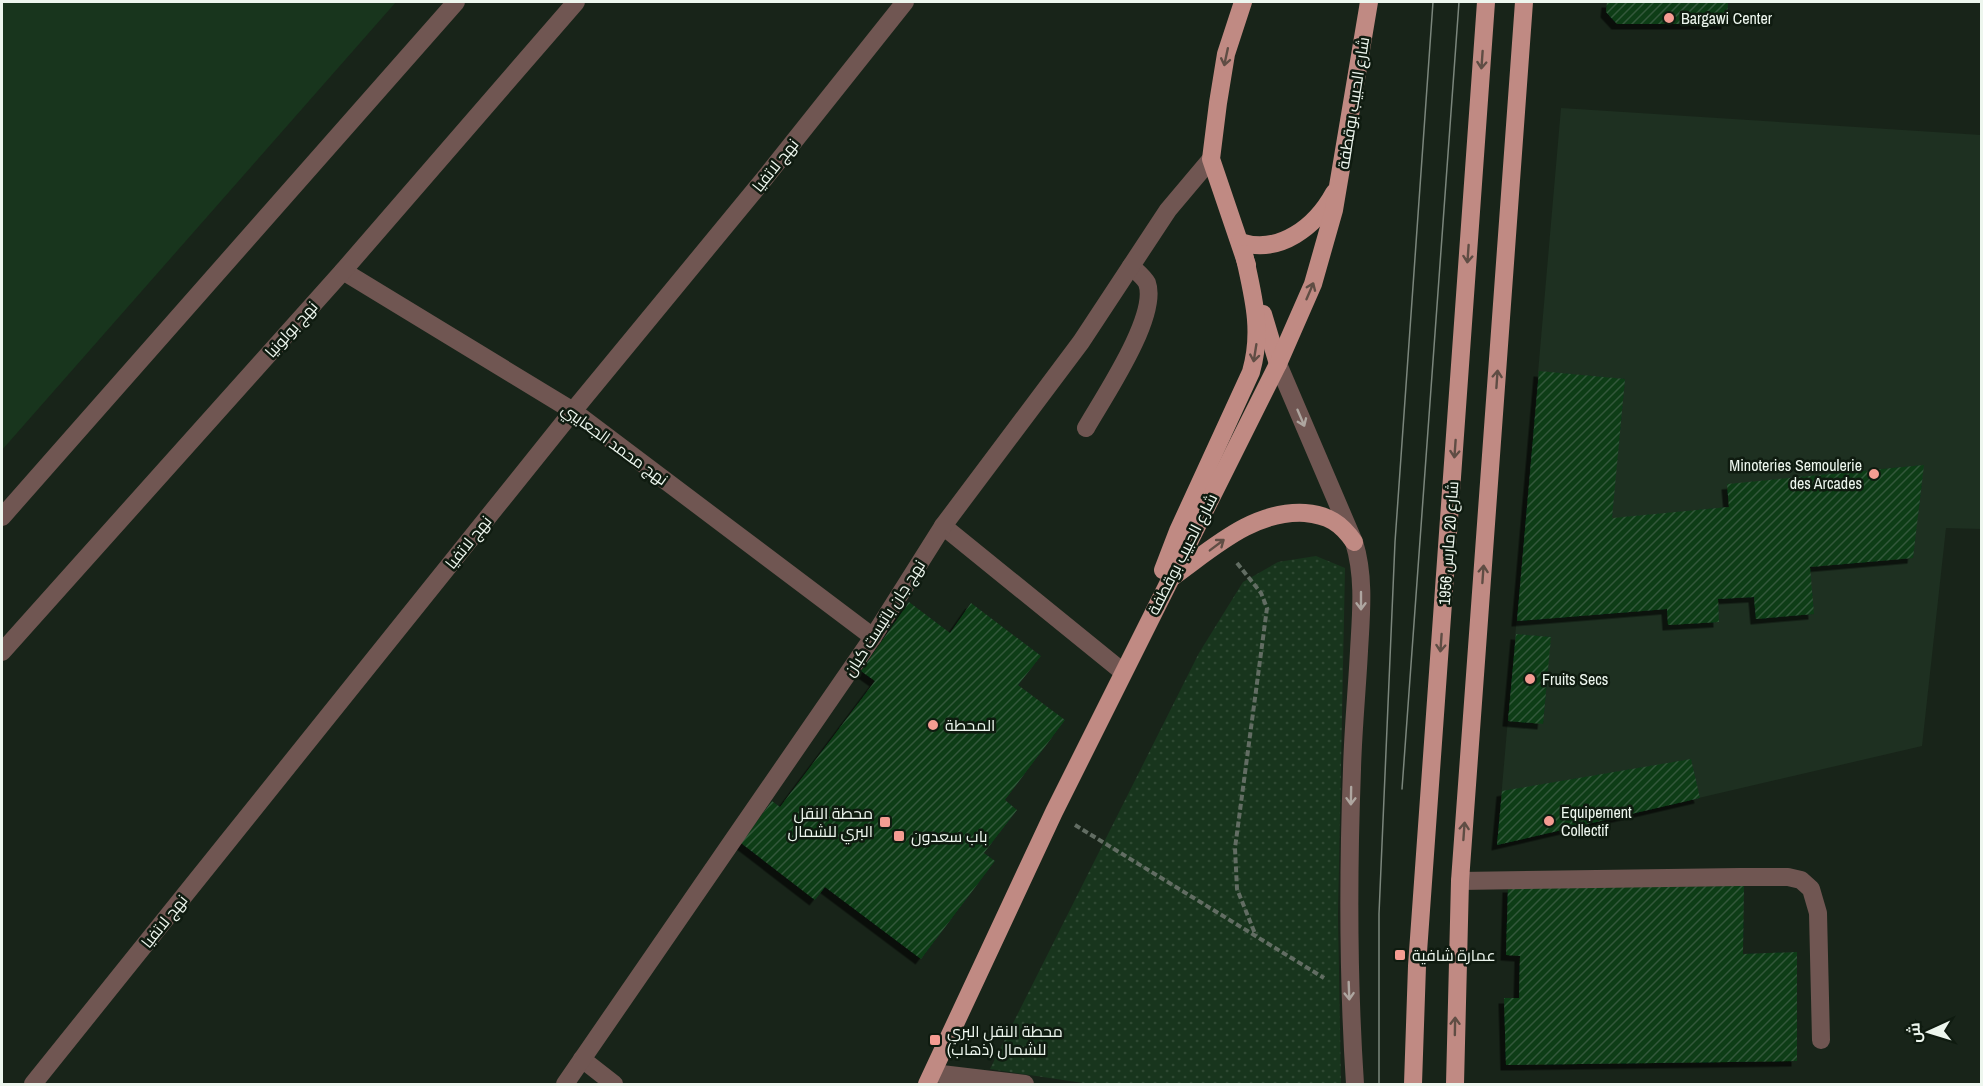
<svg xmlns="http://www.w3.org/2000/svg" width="1983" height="1086" font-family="'Archivo Narrow',Cairo,sans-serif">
<defs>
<pattern id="grass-dots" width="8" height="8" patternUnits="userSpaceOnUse" patternTransform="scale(1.5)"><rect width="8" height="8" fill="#18351d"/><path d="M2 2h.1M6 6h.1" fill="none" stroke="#2f4933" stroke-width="1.8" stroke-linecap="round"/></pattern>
<pattern id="building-hatch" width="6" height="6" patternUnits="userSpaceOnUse" patternTransform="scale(1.5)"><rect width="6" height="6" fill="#0e3c19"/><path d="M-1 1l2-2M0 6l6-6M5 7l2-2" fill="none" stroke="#31593b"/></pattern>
<filter id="shadow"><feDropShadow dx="-5.5" dy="5.5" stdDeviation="0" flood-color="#0009"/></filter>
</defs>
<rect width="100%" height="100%" fill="#182419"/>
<path fill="#1e3021" d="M1561,108l420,27v394l-35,-1 -24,218 -425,99z"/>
<path fill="url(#grass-dots)" d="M1316,556l29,12 -7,347 3,169h-251l-100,-15 209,-416 44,-71 35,-20z"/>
<path fill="#18351d" d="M2,2h394l-394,448z"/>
<g fill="url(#building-hatch)" filter="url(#shadow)">
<path d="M1607,2h121l-1,22h-110l-11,-12z"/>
<path d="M1539,371l86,8 -13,139 117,-11 -2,-23 197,-19 -11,93 -103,9 4,47 -58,5 -2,-22 -36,2 1,23 -51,3 -1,-16 -150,12z"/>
<path d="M909,602l41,31 21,-30 70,53 -23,29 47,35 -60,80 12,10 -33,43 11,8 -74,98 -96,-72 -10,13 -74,-57 31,-42 8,6 95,-126 -14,-10z"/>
<path d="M1516,634l35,3 -8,87 -35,-3z"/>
<path d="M1691,759l9,39 -203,47 5,-54z"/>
<path d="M1744,886l-1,68 54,-2v109l-291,4 -2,-67h15l1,-42 -14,-1 2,-68z"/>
</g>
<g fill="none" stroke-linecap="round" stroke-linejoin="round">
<g stroke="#626d63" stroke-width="4" stroke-dasharray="6 3" stroke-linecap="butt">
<path d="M1237,563l24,30 6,15 -32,240 2,41 19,47"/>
<path d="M1075,825l249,153"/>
</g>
<g stroke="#705652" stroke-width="18">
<path d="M343,271l230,140 300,226"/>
<path d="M1278,364l76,178c11,35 7,73 5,109 -2,39 -6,79 -7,118 -4,106 -4,210 3,315"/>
<path d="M1086,428c17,-30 73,-112 61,-145 -3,-6 -11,-12 -16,-17"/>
<path d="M2,517l454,-515"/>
<path d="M943,526l180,146"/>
<path d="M2,652l341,-381 233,-269"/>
<path d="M1460,881l280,-4h48l13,3 10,9 7,24 3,127"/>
<path d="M582,1059l32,25"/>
<path d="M933,1073l92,11"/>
<path d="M33,1084l540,-673 191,-232 141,-177"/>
<path d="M565,1084l308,-447 70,-111 138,-184 87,-132 43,-51"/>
</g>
<g stroke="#c08a83" stroke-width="18">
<path d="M1243,2l-17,52 -8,49 -7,56 36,106"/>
<path d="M1240,242c40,13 76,-16 94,-49"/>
<path d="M1263,314l15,50"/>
<path d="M1163,570l15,-39 73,-159c12,-42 2,-76 -7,-118"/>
<path d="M1171,578c40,-28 81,-68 134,-65 23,2 36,10 49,29"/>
<path d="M927,1084l127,-272 224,-448 35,-80 21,-74 35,-208"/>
<path d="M1413,1084l4,-118 69,-964"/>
<path d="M1455,1084l5,-203 64,-879"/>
</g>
<g stroke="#7b867c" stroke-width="1.5">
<path d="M1402,789l57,-787"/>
<path d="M1379,1084v-170l16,-372 38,-540"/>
</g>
</g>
<defs><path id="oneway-shaft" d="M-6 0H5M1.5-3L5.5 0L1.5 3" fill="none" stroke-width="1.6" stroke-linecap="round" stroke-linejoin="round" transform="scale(1.5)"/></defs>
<g stroke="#5f4d44">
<use href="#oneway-shaft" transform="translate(1226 57) rotate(102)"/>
<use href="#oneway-shaft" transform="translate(1482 60) rotate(94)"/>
<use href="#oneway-shaft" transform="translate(1468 254) rotate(94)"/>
<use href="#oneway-shaft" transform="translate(1310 291) rotate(-67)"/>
<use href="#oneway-shaft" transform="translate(1255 353) rotate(99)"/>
<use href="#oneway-shaft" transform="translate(1497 379) rotate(-86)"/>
<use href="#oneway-shaft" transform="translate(1455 449) rotate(94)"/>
<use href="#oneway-shaft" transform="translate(1217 545) rotate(-37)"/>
<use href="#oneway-shaft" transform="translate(1483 574) rotate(-86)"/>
<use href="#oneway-shaft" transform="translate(1441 643) rotate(94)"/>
<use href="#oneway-shaft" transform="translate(1464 831) rotate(-86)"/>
<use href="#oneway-shaft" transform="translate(1455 1026) rotate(-89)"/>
</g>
<g stroke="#aea6a0">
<use href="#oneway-shaft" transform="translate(1301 418) rotate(67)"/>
<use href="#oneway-shaft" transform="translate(1361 601) rotate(90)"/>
<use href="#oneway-shaft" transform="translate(1351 796) rotate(91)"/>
<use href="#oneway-shaft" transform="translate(1349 991) rotate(88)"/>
</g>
<g fill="#f59c92" stroke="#0f1b10" stroke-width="2">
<circle cx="1669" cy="18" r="6"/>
<circle cx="1874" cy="474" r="6"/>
<circle cx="1530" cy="679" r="6"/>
<circle cx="933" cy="725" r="6"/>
<circle cx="1549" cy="821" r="6"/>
<rect x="879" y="816" width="12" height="12" rx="3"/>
<rect x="893" y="830" width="12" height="12" rx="3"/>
<rect x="1394" y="949" width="12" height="12" rx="3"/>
<rect x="929" y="1034" width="12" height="12" rx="3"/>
</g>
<g text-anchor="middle" stroke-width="5" stroke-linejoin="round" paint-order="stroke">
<g font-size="16" fill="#edf6ee" stroke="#0f1b10" text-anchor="start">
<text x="1681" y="24">Bargawi Center</text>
<text x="1862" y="471" text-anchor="end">Minoteries Semoulerie<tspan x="1862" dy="18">des Arcades</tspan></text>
<text x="1542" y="685">Fruits Secs</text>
<text x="945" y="731">المحطة</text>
<text x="1561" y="818">Equipement<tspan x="1561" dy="18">Collectif</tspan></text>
<text x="873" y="819" text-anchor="end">محطة النقل<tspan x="873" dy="18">البري للشمال</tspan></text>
<text x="911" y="842">باب سعدون</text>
<text x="1412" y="961">عمارة شافية</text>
<text x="947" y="1037">محطة النقل البري<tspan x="947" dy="18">للشمال (ذهاب)</tspan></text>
</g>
<g font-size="16" fill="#edf6ee" stroke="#0f1b10">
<text transform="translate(1353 103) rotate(-81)" y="6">شارع الحبيب بوقطفة</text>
<text transform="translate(775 165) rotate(-51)" y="6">نهج لاتفيا</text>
<text transform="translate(291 329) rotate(-48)" y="6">نهج بولونيا</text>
<text transform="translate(615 444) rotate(36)" y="6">نهج محمد الجعايبي</text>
<text transform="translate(468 542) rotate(-51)" y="6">نهج لاتفيا</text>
<text transform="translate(1448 543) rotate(-86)" y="6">شارع 20 مارس 1956</text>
<text transform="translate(1182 554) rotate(-63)" y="6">شارع الحبيب بوقطفة</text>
<text transform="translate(884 618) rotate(-57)" y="6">نهج جان باتيست كبان</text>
<text transform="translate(164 921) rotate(-51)" y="6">نهج لاتفيا</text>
</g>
</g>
<rect width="1983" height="1086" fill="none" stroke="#edf6ee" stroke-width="6"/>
<g transform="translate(1929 1032) rotate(266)" stroke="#0f1b10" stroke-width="4.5" paint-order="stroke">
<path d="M0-4.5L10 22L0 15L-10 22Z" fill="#edf6ee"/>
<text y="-9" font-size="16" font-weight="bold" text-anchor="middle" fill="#edf6ee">ش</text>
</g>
</svg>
